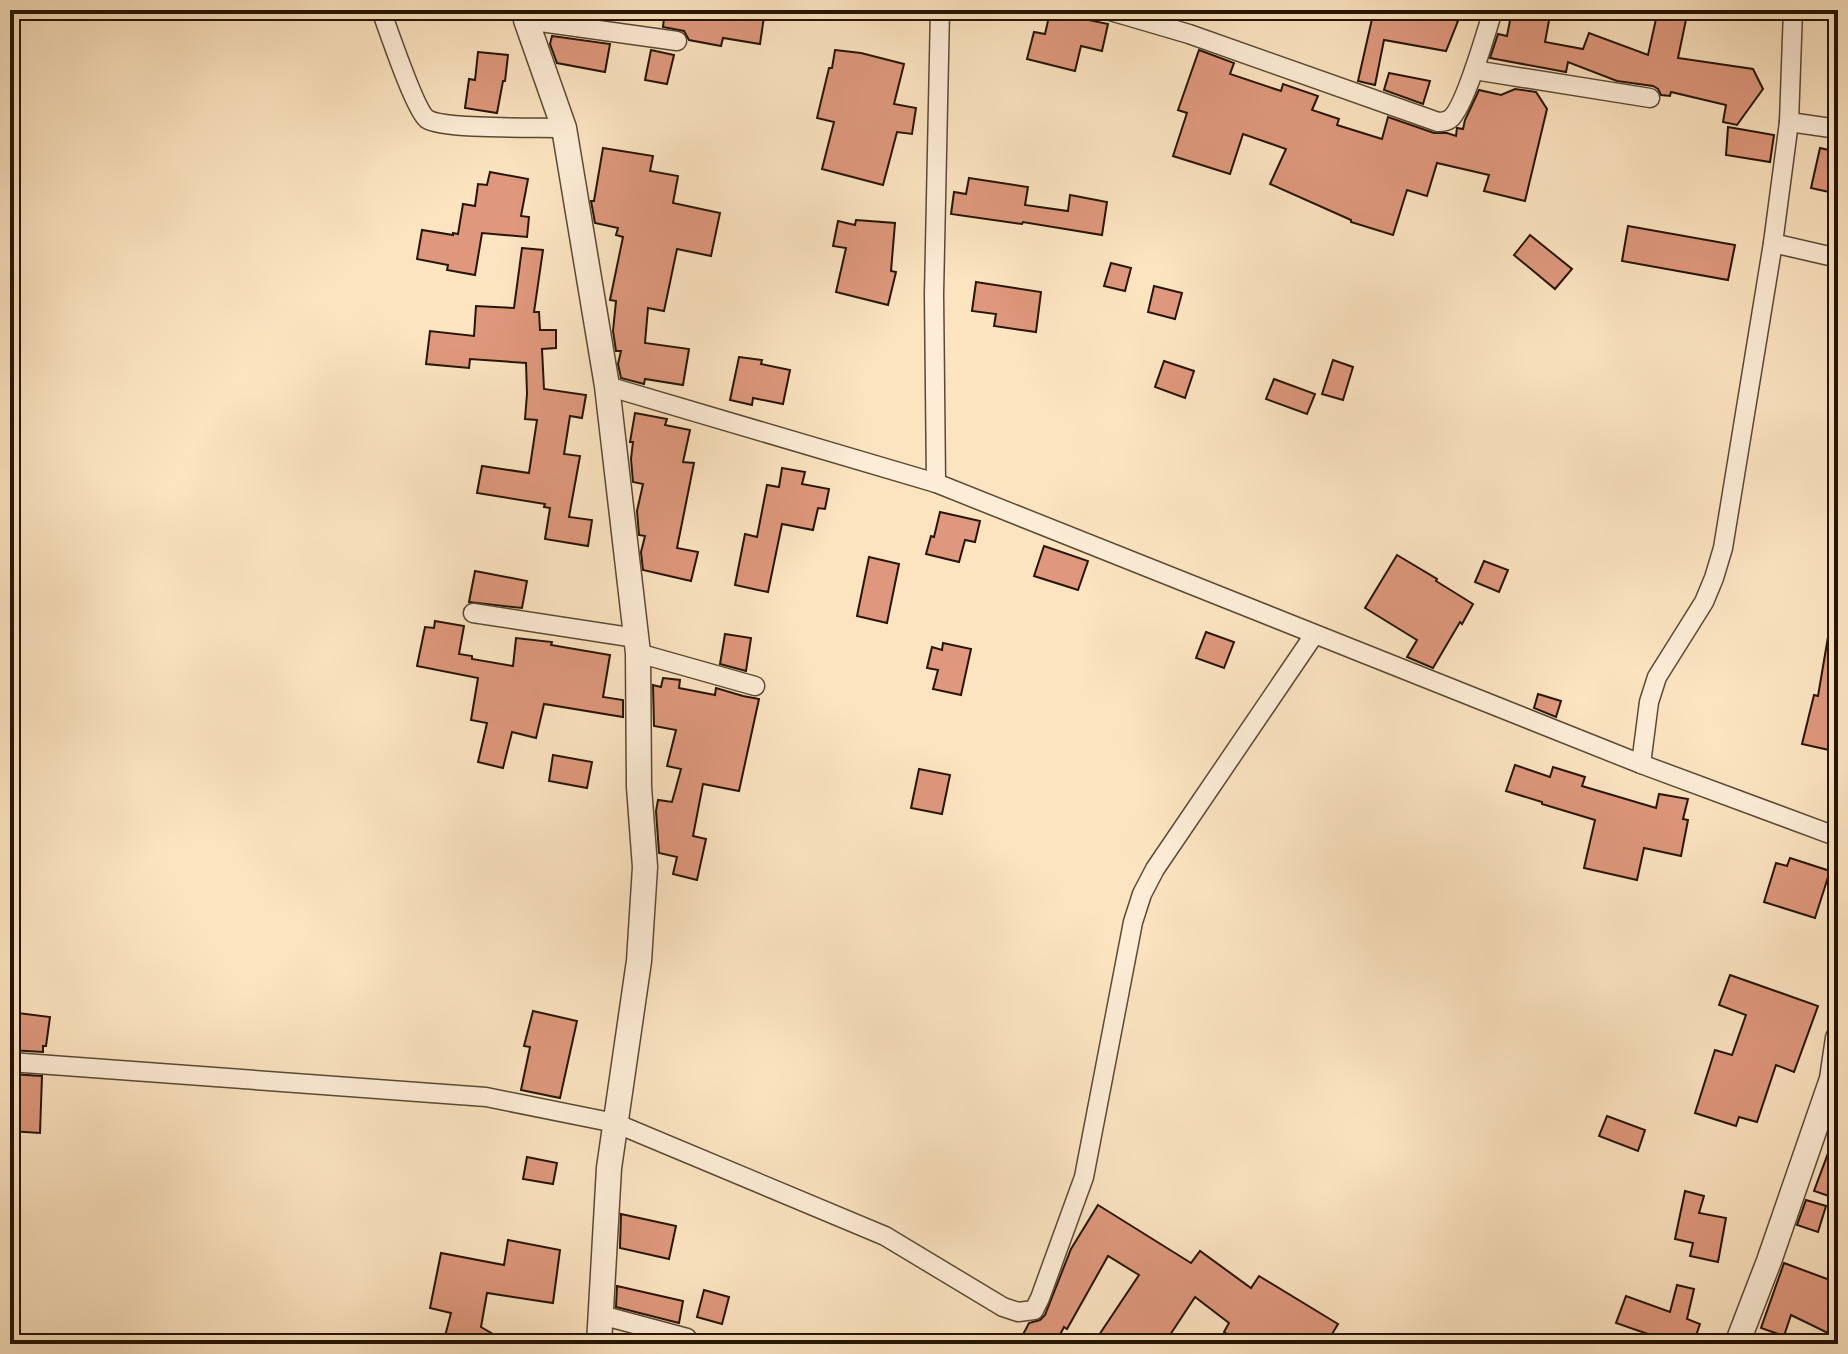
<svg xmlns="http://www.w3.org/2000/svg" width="1848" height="1354" font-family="'IM FELL French Canon',serif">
<rect width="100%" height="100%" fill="#fce4c1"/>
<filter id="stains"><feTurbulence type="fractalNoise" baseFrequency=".0025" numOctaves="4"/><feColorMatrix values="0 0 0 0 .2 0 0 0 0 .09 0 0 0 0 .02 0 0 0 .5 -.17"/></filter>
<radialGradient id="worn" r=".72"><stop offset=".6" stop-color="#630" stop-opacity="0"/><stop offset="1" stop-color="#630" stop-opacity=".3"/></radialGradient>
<g fill="#df987d" stroke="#251503" stroke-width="2">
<path d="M665,10h100l-5,34 -37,-6 -2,8 -32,-6 -5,-9 -21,-4z"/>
<path d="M1374,10h58l26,11 -12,30 -62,-11 -9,45 -17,-4z"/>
<path d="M1512,10h39l-6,32 38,7 6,-16 59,22 10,-45h30l-10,48 75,11 10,20 -26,36 -14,-3 3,-17 -55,-13 -1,4 -9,-1 -3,-6 -5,-3 -36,-5 -49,-19 -2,10 -76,-14 8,-24 9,2z"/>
<path d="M1050,12l58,12 -6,27 -21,-5 -6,25 -48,-12 7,-27 11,2z"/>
<path d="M552,36l58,8 -5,28 -48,-9 -7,-19z"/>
<path d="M651,50l23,5 -7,29 -22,-4z"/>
<path d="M835,50l26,3 43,11 -10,40 22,4 -4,26 -15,-2 -14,53 -61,-16 12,-47 -17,-4 12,-50h3z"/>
<path d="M1199,50l35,13 -4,11 51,17 2,-7 35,12 -6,14 27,9 -2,6 45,14 6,-22 46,16h13l9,3 1,-8 6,1 2,-9 14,-30 22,5 14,-6 21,3 11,17 -22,92 -41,-10 5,-16 -52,-12 -10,33 -20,-6 -14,45 -42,-13v-2l-81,-36 16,-35 -43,-15 -13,40 -57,-18 14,-43 -9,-3z"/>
<path d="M478,52l30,3 -3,26h-2l-6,32 -32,-5 4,-29 6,1z"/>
<path d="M1389,73l41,8 -7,23 -39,-14z"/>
<path d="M1728,127l46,8 -4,27 -44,-7z"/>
<path d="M603,148l50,8 -3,15 28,5 -5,27 47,10 -9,43 -34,-7 -13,62 -16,-3 -3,35 44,6 -6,36 -38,-6 -1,5 -23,-6 -3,-14 3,-13h-5l-3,-20 3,-30 -6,-1 13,-63 -7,-2 2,-7 -23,-5 -4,-22h3z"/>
<path d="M1820,148l18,4v42l-27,-6z"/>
<path d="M490,172l38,7 -7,37 8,1 -2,20 -45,-4 -7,42 -28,-5 1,-5 -31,-6 5,-29 31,5v-2l5,1 5,-30 12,2 3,-22 9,1z"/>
<path d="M969,178l59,9 -3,18 43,6 2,-16 37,7 -5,33 -79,-13 -1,2 -71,-10 3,-22 12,2z"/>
<path d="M856,220l39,3 -4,48 5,1 -8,33 -52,-13 10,-44 -13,-2 5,-25 17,4z"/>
<path d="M1628,226l107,19 -7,35 -106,-19z"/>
<path d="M1530,235l42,34 -17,20 -41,-34z"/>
<path d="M522,248l21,2 -9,62h5l1,18h16v18l-14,1 2,40 42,6 -4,23 -12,-2 -6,38 16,2 -11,61 23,3 -4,26 -43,-7 5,-31 -6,-1 1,-3 -68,-11 5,-27 47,7 8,-53 -12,-1 2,-25 -1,-31 -56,-4 -1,9 -43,-4 4,-33 44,5 2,-30 38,2z"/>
<path d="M1111,263l20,5 -6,23 -21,-5z"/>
<path d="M976,282l65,10 -5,40 -42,-6 2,-12 -24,-3z"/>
<path d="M1154,286l28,7 -7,26 -27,-7z"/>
<path d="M739,357l23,3 -1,4 29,6 -7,34 -30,-6 -1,7 -22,-5z"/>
<path d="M1333,360l20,7 -10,33 -21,-6z"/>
<path d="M1164,361l30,10 -9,27 -30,-11z"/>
<path d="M1274,379l41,15 -8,20 -41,-15z"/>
<path d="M635,413l32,6 -2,6 25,5 -7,32 11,1 -17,85 21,4 -7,29 -48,-11 -2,-18 4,-16 -6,-1 -2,-24 6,-27 -10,-2 -2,-23 2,-17h-3z"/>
<path d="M782,468l23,4 -3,12 27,5 -4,20 -7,-1 -5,22 -31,-6 -14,68 -33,-7 10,-51 12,3 10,-52 12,2z"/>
<path d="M940,512l40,9 -5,21 -10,-2 -6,22 -33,-8 5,-18 3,1z"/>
<path d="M1044,546l44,15 -10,29 -44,-14z"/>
<path d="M1397,555l40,24 -1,2 37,23 -11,20 -2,-2 -27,46 -26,-11 10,-17 -52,-32z"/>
<path d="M869,557l30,7 -12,59 -30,-7z"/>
<path d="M1484,561l24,9 -9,22 -24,-10z"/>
<path d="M475,571l52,10 -5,27 -53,-6z"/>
<path d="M435,621l29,5 -5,28 13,2v3l41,7 3,-28 36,4 -1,3 59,10 -7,42 20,3v17l-79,-13 -8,34 -24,-6 -9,36 -25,-6 9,-39 -16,-3 7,-42 -61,-12 8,-39 9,1z"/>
<path d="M1206,632l28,10 -10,26 -28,-10z"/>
<path d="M725,634l26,4 -5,33 -26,-7z"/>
<path d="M1828,637l10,1v114l-36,-8 12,-49 4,1z"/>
<path d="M943,643l28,6 -10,46 -28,-6 5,-19 -11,-2 5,-21 10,3z"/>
<path d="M663,678l17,2 -1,8 36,7 1,-7 27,8 16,3 -20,92 -36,-7 -10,52 13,3 -9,41 -24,-6 4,-17 -18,-4 -3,-42 2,-11 14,2 9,-33 -14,-3 9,-36 -22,-4 -1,-41 8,2z"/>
<path d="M1538,694l23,7 -5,16 -22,-9z"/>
<path d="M553,755l39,7 -5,26 -38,-7z"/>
<path d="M1515,765l35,12 3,-10 32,10 -3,9 74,22 3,-14 29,5 -5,20 5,1 -7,36 -37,-8 -7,32 -53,-12 11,-48 -53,-16v-2l-36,-11z"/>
<path d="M919,769l31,6 -8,39 -31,-6z"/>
<path d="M1790,858l40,13 -15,47 -51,-16 12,-39 11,3z"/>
<path d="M1730,975l88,31 -24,66 -18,-7 -19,57 -18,-5 -3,9 -41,-13 20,-63 17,5 14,-40 -27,-10z"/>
<path d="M533,1011l44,10 -17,77 -39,-8 9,-43 -6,-1z"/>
<path d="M10,1012l40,5 -4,29h-3v6l-33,-2z"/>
<path d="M10,1074l32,2 -2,57 -30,-2z"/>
<path d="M1607,1116l38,14 -7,21 -39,-15z"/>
<path d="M1836,1132l2,1v66l-24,-8z"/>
<path d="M527,1157l30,6 -4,21 -30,-5z"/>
<path d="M1685,1191l19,5 -5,17 27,5 -8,44 -28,-6 3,-13 -18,-4z"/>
<path d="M1806,1200l20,6 -8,26 -21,-7z"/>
<path d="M1098,1205l93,58 9,-12 51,37 8,-12 79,48 -12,20h-82l-20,-12 5,-9 -34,-26 -31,47h-71l46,-69 -31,-19 -41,73 -3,-2 -9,17h-37l11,-21 11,-3 5,-5 26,-66z"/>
<path d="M621,1214l55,12 -7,33 -49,-11z"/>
<path d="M508,1240l52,10 -7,53 -66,-10 -6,34 29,17h-67l8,-31 -21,-5 11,-55 63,12z"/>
<path d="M1784,1263l54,20v55l-47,-23 -7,21 -23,-8z"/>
<path d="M1677,1285l17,4 -7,30 13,5 -7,20h-29l1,-4 -49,-17 10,-27 44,16z"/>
<path d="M617,1286l66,15 -4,22 -63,-16z"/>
<path d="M704,1290l25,7 -7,27 -25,-7z"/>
</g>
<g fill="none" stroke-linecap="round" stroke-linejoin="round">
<g stroke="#5b4932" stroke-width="21">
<g id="minor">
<path d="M381,10c7,19 34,100 46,109 16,11 113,8 137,9"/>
<path d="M1107,10l82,24 249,88c4,0 9,-1 12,-3 14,-10 37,-89 43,-109"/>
<path d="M526,20l151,21"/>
<path d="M1474,70l176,28"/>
<path d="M1789,122l49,7"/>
<path d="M1773,243l65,15"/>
<path d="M607,386l329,97 705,281 197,73"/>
<path d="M936,483l-2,-189 6,-284"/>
<path d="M473,613l163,25"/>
<path d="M638,653l117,33"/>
<path d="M1641,764l8,-62 8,-25 47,-75 10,-24 9,-30 50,-305 16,-121 4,-112"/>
<path d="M10,1062l476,35 129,26 270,113 118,71 15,5 16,-2 6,-12 44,-121 49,-255 9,-28 13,-25 159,-234"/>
<path d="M601,1315l86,23"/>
</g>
</g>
<g stroke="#5b4932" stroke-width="27">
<g id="tertiary">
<path d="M525,10l1,10 38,108 43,258 31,267 1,134 6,80 -6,94 -30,207 -10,176"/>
<path d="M1737,1344l32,-83 63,-182 6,-41"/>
</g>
</g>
<use href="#minor" stroke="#fdedd7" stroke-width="18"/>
<use href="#tertiary" stroke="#fdedd7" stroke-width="24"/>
</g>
<rect width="1848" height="1354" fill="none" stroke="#fce4c1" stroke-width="40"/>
<rect x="12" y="12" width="1824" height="1330" fill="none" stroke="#251503" stroke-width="4"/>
<rect x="20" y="20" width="1808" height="1314" fill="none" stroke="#251503" stroke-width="2"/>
<rect width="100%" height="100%" filter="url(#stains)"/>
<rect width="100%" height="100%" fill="url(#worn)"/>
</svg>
